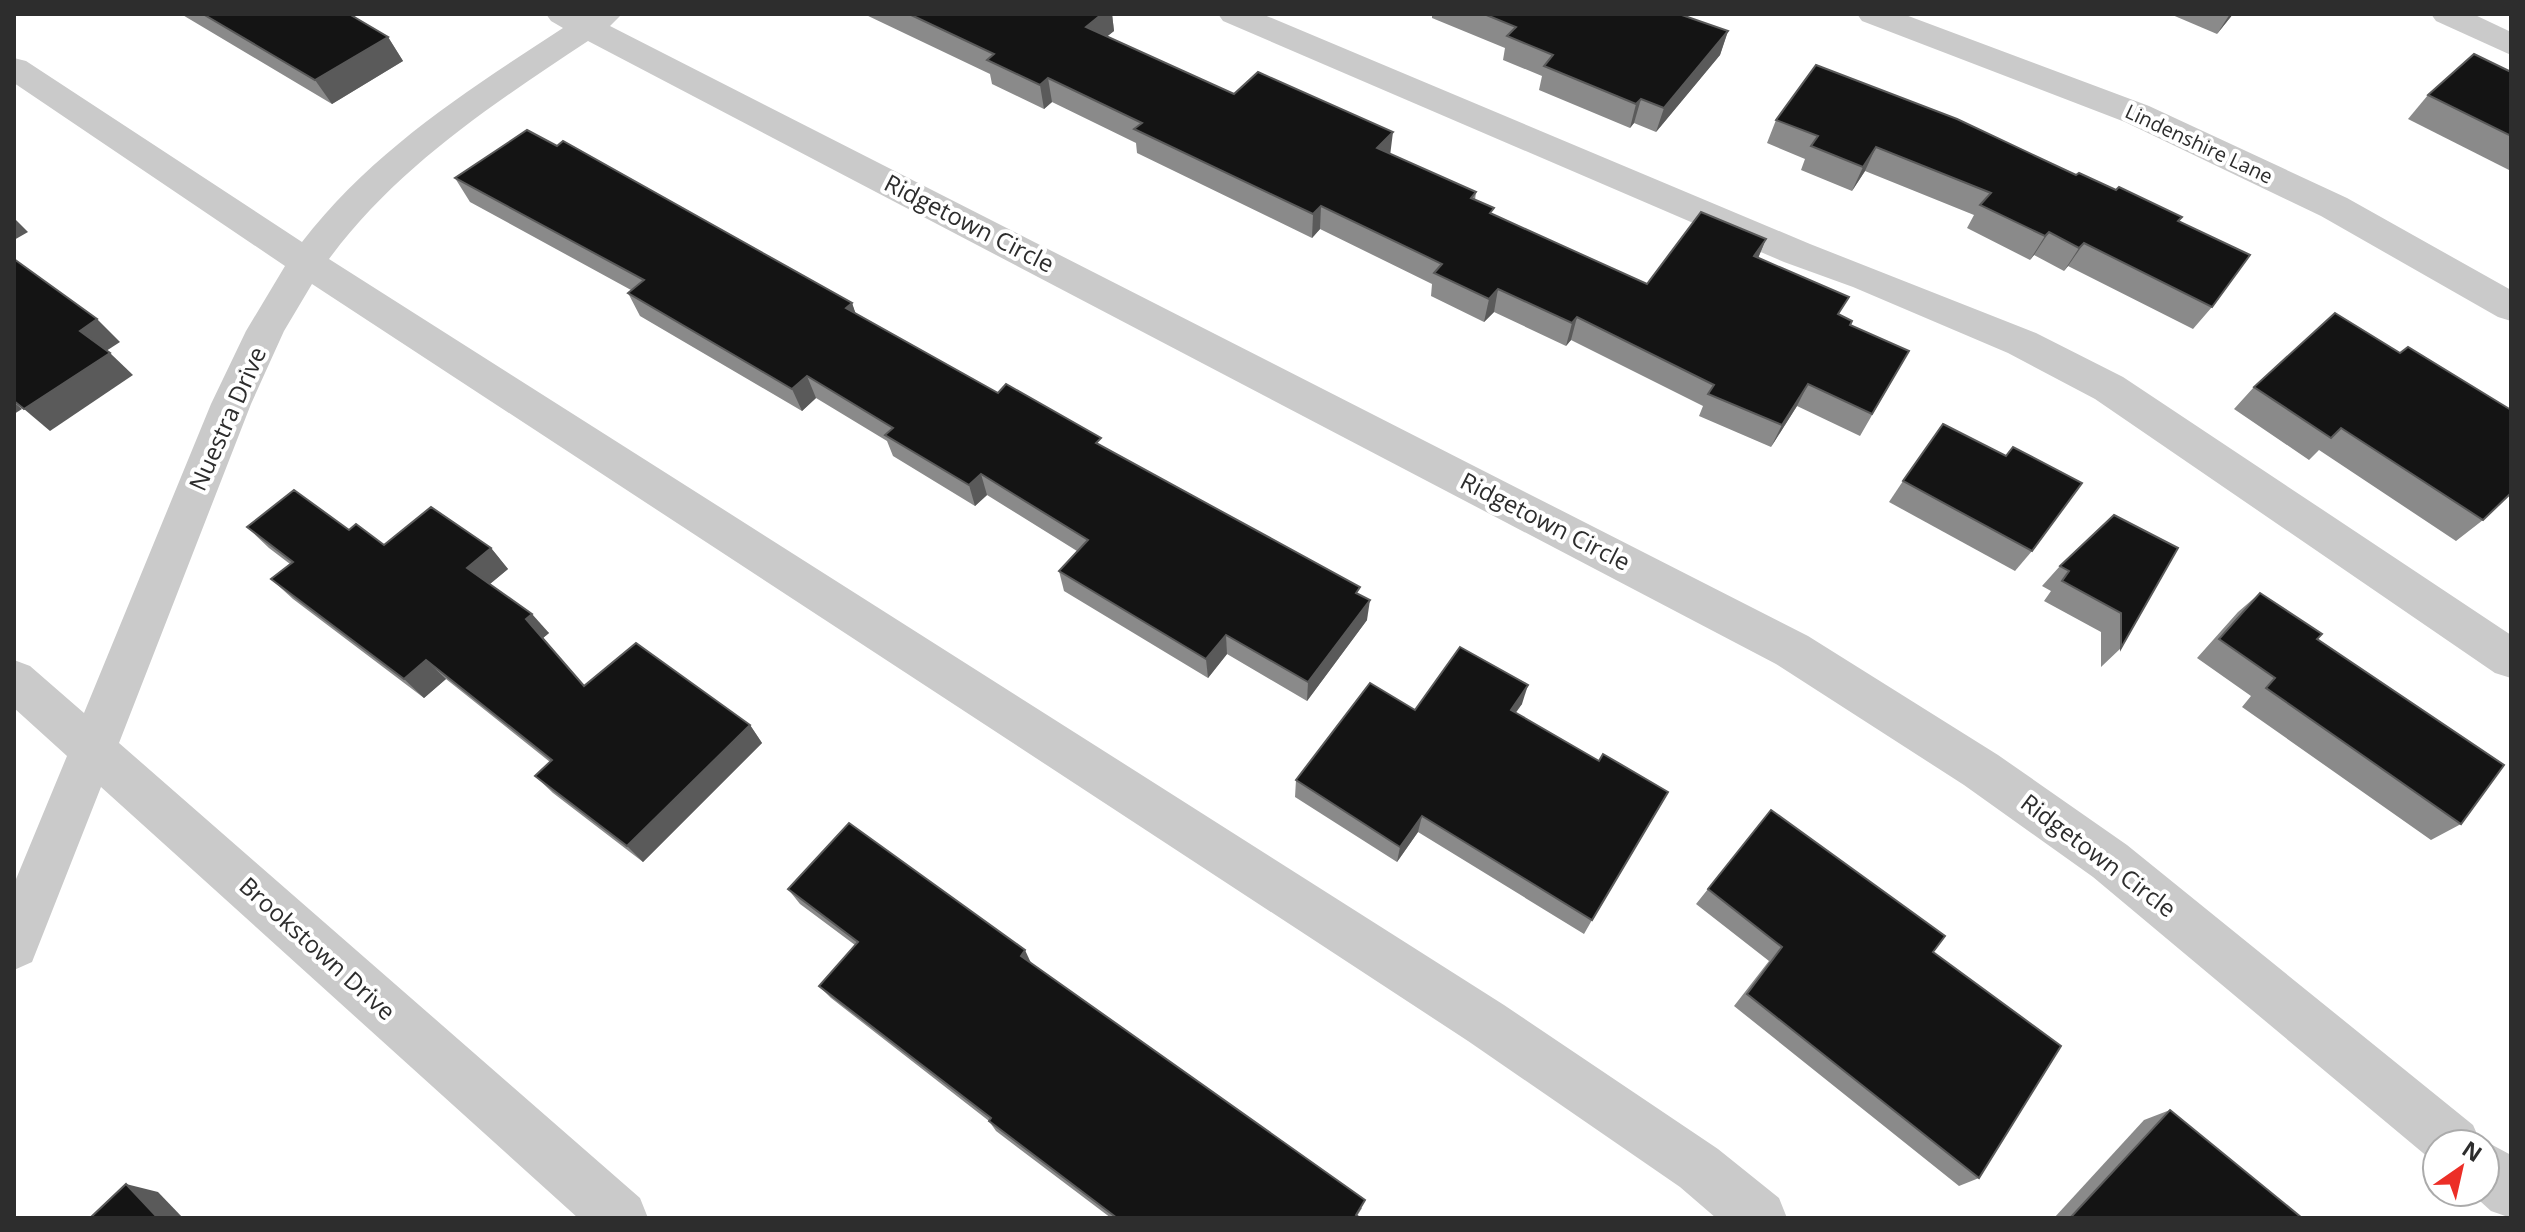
<svg xmlns="http://www.w3.org/2000/svg" width="2525" height="1232" font-family="'Open Sans',sans-serif">
<rect width="100%" height="100%" fill="#fff"/>
<g fill="none" stroke-linecap="round" stroke-linejoin="round">
<g fill="#cacaca" fill-rule="evenodd">
<path d="M546,14h76l-12,12 1198,610 190,119 129,90 346,280 8,18 4,-2 26,14v63l-20,-7 -21,-19h15v-48h-48v20l-2,-1 -342,-286 -129,-92 -188,-121 -1188,-623c-95,63 -190,125 -259,218l1175,746 214,144 61,49 8,20h-71l-36,-31 -212,-146 -1156,-757 -28,47 -33,73 -132,339 521,455 8,20h-70l-477,-431 -69,175 -18,8v-86l53,-128 -53,-48v-48l16,6 54,47 127,-309 35,-73 39,-65 -271,-183v-25l12,3 276,181c71,-92 166,-152 261,-214l-12,-7z"/>
<path d="M1218,14h44l548,230 226,89 87,44 388,258v43l-16,-5 -400,-274 -87,-46 -155,-66 -69,-25 -561,-241z"/>
<path d="M1857,14h46l246,92 198,92 164,92v31l-13,-4 -177,-101 -196,-94 -263,-101z"/>
<path d="M2431,14h42l38,18v23l-75,-34z"/>
</g>
</g>
<g fill="#8a8a8a">
<path d="M181,14h173l2,4 32,19 15,24 -71,43z"/>
<path d="M864,14h248l2,17 -7,5 127,58 157,60 85,38 -1,8 18,15 154,69 119,-45 -8,19 82,56 10,11 59,26 -49,85 -63,-30 -26,41 -72,-31 4,-10 -132,-66 -5,6 -72,-34 -10,10 -53,-26 1,-12 -112,-55 -8,9 -175,-85 -1,-10 -84,-41 -8,7 -52,-25 -2,-10z"/>
<path d="M1432,14h247l49,17 -8,24 -64,77 -22,-9 -4,5 -91,-38 3,-14 -39,-16 2,-12 -73,-30z"/>
<path d="M2170,14h63l-16,20z"/>
<path d="M2511,72v99l-103,-52 20,-24z"/>
<path d="M1776,120l300,55 103,47 33,85 -19,22 -125,-63 -4,5 -30,-16 -4,5 -63,-32 7,-13 -109,-44 -13,20 -51,-21 4,-11 -38,-16z"/>
<path d="M455,178l397,125 3,10 143,80 104,54 257,148 8,25 -60,81 -80,-47 -19,24 -144,-87 -5,-20 18,-20 -90,-56 -12,11 -82,-50 -6,-15 -71,-43 -14,13 -162,-95 -12,-23 3,-3 -161,-88z"/>
<path d="M2400,353l83,167 -27,21 -137,-91 -10,10 -75,-51 20,-22z"/>
<path d="M1903,481l129,70 -17,20 -126,-69z"/>
<path d="M247,527l102,3 35,15 107,3 17,21 -18,15 59,49 -6,5 41,48 166,39 12,18 -119,119 -90,-69 -18,-17 15,-14 -104,-83 -22,19 -131,-99 -22,-20 19,-15 -21,-16z"/>
<path d="M2178,548l-57,100 -20,19v-35l-57,-31 7,-10 -9,-5 18,-20z"/>
<path d="M2260,593l57,46 144,185 -30,16 -189,-133 9,-11 -54,-38 41,-46z"/>
<path d="M1522,704l-7,8 77,208 -8,14 -166,-102 -21,30 -102,-65 1,-17 119,-70z"/>
<path d="M788,889l243,74 331,245 -5,8 3,2h-249l-115,-87 -7,-10 -158,-123 -12,-12 36,-41 -55,-41z"/>
<path d="M1708,889l225,63 46,226 -20,8 -225,-180 35,-45 -73,-57z"/>
<path d="M2170,1110l132,108h-248l90,-98z"/>
</g>
<g fill="#5a5a5a">
<path d="M1102,14h10l2,17 -25,20 -3,-24z"/>
<path d="M2230,14h3l-16,20z"/>
<path d="M1728,31l-8,24 -64,77 8,-24z"/>
<path d="M388,37l15,24 -71,43 -17,-24z"/>
<path d="M1048,78l4,24 -8,7 -4,-24z"/>
<path d="M1641,99l-7,24 -4,5 6,-24z"/>
<path d="M1393,132l-3,24 -13,-8z"/>
<path d="M1876,147l-11,24 -13,20 11,-24z"/>
<path d="M1321,206l-1,23 -8,9 1,-24z"/>
<path d="M14,218l14,14 -14,8z"/>
<path d="M2049,232l-15,23 -4,5 15,-24z"/>
<path d="M1766,239l-10,24 -2,-7z"/>
<path d="M2084,243l-16,23 -4,5 15,-23z"/>
<path d="M1498,289l-4,23 -10,10 5,-23z"/>
<path d="M852,303l8,23 -14,-18z"/>
<path d="M1577,317l-6,23 -5,6 6,-23z"/>
<path d="M97,319l23,23 -17,11 -23,-22z"/>
<path d="M110,353l23,22 -83,56 -26,-22z"/>
<path d="M807,376l9,22 -14,13 -10,-22z"/>
<path d="M1808,384l-11,22 -26,41 11,-22z"/>
<path d="M14,402l8,7 -8,5z"/>
<path d="M981,474l6,21 -12,11 -6,-21z"/>
<path d="M491,548l17,21 -23,19 -18,-20z"/>
<path d="M1370,600l-3,20 -60,81 1,-19z"/>
<path d="M532,614l17,19 -6,5 -17,-19z"/>
<path d="M1226,635l1,19 -19,24 -2,-19z"/>
<path d="M426,660l20,19 -22,19 -20,-19z"/>
<path d="M1528,685l-6,19 -17,24 6,-18z"/>
<path d="M750,725l12,18 -119,119 -16,-16z"/>
<path d="M1422,816l-4,16 -21,30 3,-15z"/>
<path d="M1025,950l6,13 -10,-7z"/>
<path d="M126,1184l32,8 25,26h-25z"/>
</g>
<g fill="#141414" stroke="#5a5a5a" stroke-width="2">
<path d="M203,14h146l39,23 -73,43z"/>
<path d="M909,14h193l-16,13 148,67 24,-22 135,60 -16,16 99,44 -5,6 23,10 -4,5 157,71 54,-72 65,27 -12,17 95,41 -11,17 14,7 -2,4 59,26 -37,63 -64,-30 -26,41 -74,-31 6,-9 -137,-68 -5,6 -74,-34 -9,10 -55,-26 8,-9 -121,-58 -8,8 -179,-85 8,-6 -94,-45 -8,7 -53,-25 7,-6z"/>
<path d="M1484,14h195l49,17 -64,77 -23,-9 -5,5 -92,-38 9,-11 -46,-19 9,-9z"/>
<path d="M2474,54l37,18v64l-83,-41z"/>
<path d="M1816,65l141,54 119,56 3,-2 37,17 3,-3 63,30 -4,4 72,34 -38,52 -128,-64 -5,5 -30,-16 -4,4 -65,-31 11,-12 -115,-46 -13,20 -52,-21 7,-10 -42,-16z"/>
<path d="M527,130l30,16 6,-5 289,162 -6,5 152,85 8,-9 95,54 -5,5 264,144 -4,6 14,7 -62,82 -82,-47 -20,24 -147,-88 29,-31 -107,-66 -12,11 -84,-50 8,-7 -86,-52 -15,13 -164,-96 16,-13 -189,-102z"/>
<path d="M14,259l83,60 -17,12 30,22 -86,56 -10,-8z"/>
<path d="M2335,313l65,40 8,-6 103,63v83l-28,27 -142,-92 -10,10 -77,-51z"/>
<path d="M1943,424l63,32 7,-9 69,36 -50,68 -129,-70z"/>
<path d="M294,490l55,40 7,-6 28,21 47,-38 60,41 -24,20 65,46 -6,5 58,67 52,-43 114,82 -123,121 -92,-70 17,-16 -126,-100 -22,19 -133,-100 22,-17 -46,-35z"/>
<path d="M2114,515l64,33 -57,100v-35l-59,-32 7,-10 -9,-5z"/>
<path d="M2260,593l62,41 -5,5 187,126 -43,59 -195,-136 9,-10 -56,-39z"/>
<path d="M1460,647l68,38 -17,25 88,51 4,-7 65,38 -76,128 -170,-104 -22,31 -104,-67 74,-97 45,27z"/>
<path d="M1771,810l174,126 -12,16 128,94 -82,132 -232,-184 35,-47 -74,-58z"/>
<path d="M849,823l176,127 -4,6 344,244 -9,15 4,3h-243l-128,-97 2,-3 -172,-132 39,-44 -70,-53z"/>
<path d="M2170,1110l132,108h-232z"/>
<path d="M126,1184l32,34h-68z"/>
</g>
<g text-anchor="middle" stroke-width="8" stroke-linejoin="round" paint-order="stroke">
<g font-size="20" fill="#2d2d2d" stroke="#fff">
<text transform="translate(2199 144) rotate(25)" y="7">Lindenshire Lane</text>
</g>
<g font-size="24" fill="#2d2d2d" stroke="#fff">
<text transform="translate(969 224) rotate(27)" y="8">Ridgetown Circle</text>
<text transform="translate(228 419) rotate(-66)" y="8">Nuestra Drive</text>
<text transform="translate(1545 522) rotate(27)" y="8">Ridgetown Circle</text>
<text transform="translate(2098 856) rotate(37)" y="8">Ridgetown Circle</text>
<text transform="translate(317 949) rotate(42)" y="8">Brookstown Drive</text>
</g>
</g>
<rect width="2525" height="1232" fill="none" stroke="#2d2d2d" stroke-width="32"/>
<g transform="translate(2461 1168) rotate(34)"><circle r="38" fill="#ffffff" stroke="#ababab" stroke-width="2"/>
<path d="M0-6L14 30L0 20L-14 30Z" fill="#ec2e27"/>
<text y="-12" font-size="22" font-weight="bold" text-anchor="middle" fill="#2d2d2d">N</text>
</g>
</svg>
